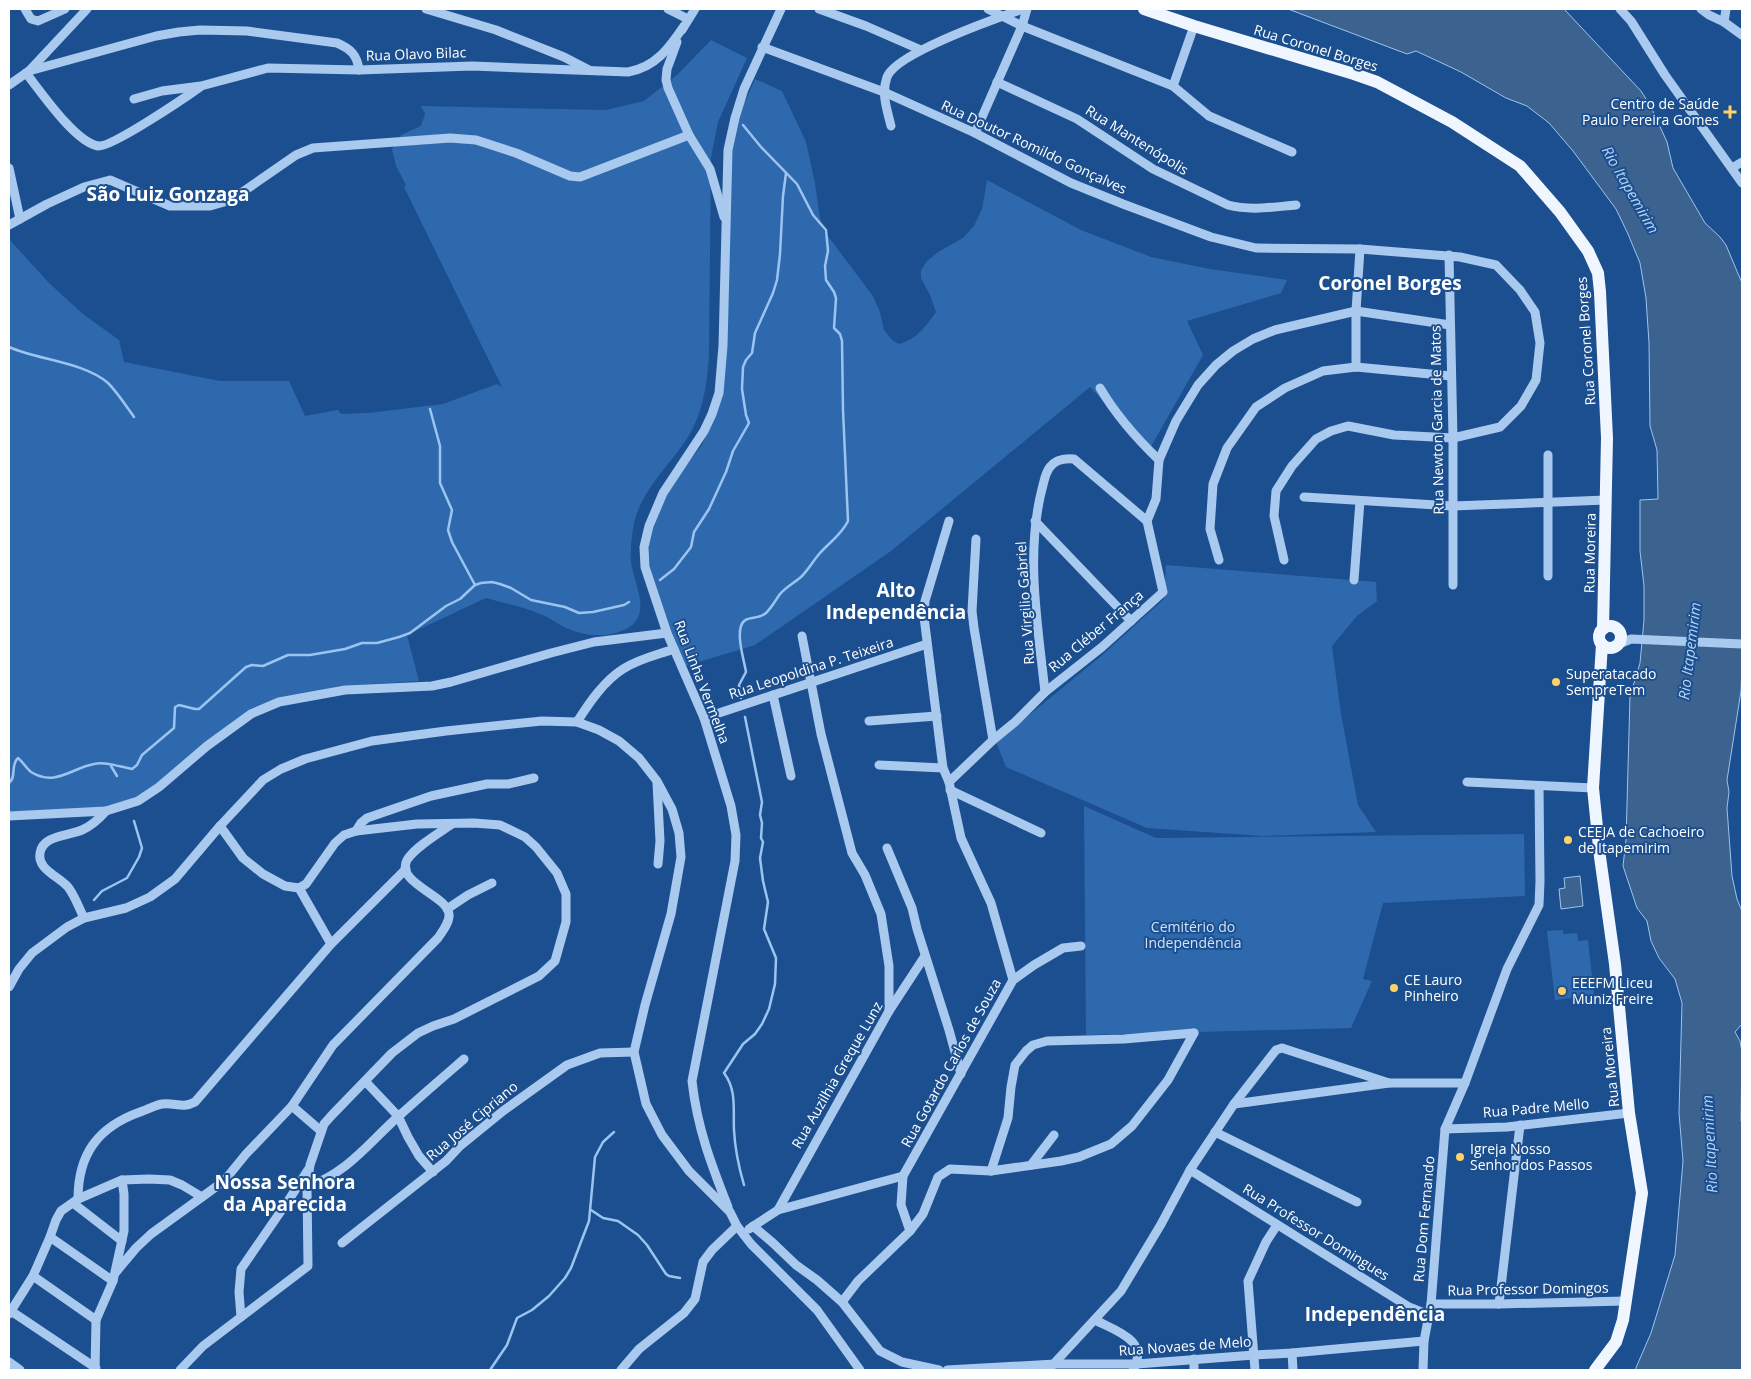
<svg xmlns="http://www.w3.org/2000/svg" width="1751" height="1379" font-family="'Open Sans',sans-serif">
<rect width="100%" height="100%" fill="#1b4f8f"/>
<g fill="#2e69ad">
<path d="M711,40l36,18 -29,64 -7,35 -2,196c-1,28 -6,60 -21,84 -18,28 -43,49 -53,82 -3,14 -5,28 -4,42 2,22 23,54 -5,68 -20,10 -43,7 -62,-2 -8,-4 -15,-10 -24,-13 -17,-7 -36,-11 -54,-16l-79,37 12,46 -80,5 -26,6 -76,27 -22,16 -59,51 -16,11 -26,10 -105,5v-573l40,44 34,31 36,26 5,22 96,19h69l16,35 33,-6 3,4 27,-1 75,-9 54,-20 5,3 -98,-200 2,-2 -10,-19 -4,-17 9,-14 20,-9 4,-12 -4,-8 185,4 38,-9 33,-26z"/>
<path d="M755,79l27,12 24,51 9,41 5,35 4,13 49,65 7,16 4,18 8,10 7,4c18,-5 26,-17 37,-32l-6,-17 -9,-17v-8l6,-9 11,-9 25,-14 11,-12 8,-17 5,-29 94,50 70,27 59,12 77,11 -6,13 -94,28 16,34 -54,95 -59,-63 -199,164 -136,94 -73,22 -32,-91 -2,-39 17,-45 37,-47 15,-38 16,-279z"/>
<path d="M1166,565l210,17 1,19 -20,15 -25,30 9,68 17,91 18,27 -114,4 -115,-8 -141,-61 -10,-25 103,-84 65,-59z"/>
<path d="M1084,806l72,32 368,-4 1,62 -142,7 -20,76 9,2 -21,47 -265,7z"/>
<path d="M1563,930v4l14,-1 1,8 10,-1 6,55 -39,5 -8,-69z"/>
</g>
<g fill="#3c6290" stroke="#9cc4f0">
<path d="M1288,9h276l77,82 10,16 16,35 6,26 32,55 15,14 6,8 16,38v383l-1,25 -14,89 2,12 -2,16 5,68 5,23 5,12v113l-7,8 5,9 2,11 -1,69 1,2v247h-107l16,-37 24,-78 8,-94 -4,-48 3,-110 -7,-24 -16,-21 -8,-17 -4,-20 -10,-13 -14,-42 3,-26 4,-144 10,-33 4,-43v-34l-4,-35v-51l18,-1 -1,-49 -7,-24 -1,-83 -3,-45 -6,-35 -12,-29 -12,-25 -43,-58 -24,-28 -22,-17 -21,-8 -45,-26 -45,-21 -9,3z"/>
<path d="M1580,876l3,30 -22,3 -2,-20 6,-1 -1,-10z"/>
</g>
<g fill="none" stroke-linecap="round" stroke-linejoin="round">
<g stroke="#9cc4f0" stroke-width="2.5">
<path d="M9,347c29,13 75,15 99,36 10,10 18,23 26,34"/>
<path d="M430,409l10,37v37l12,27 -4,20 4,12 23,43"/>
<path d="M660,580l14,-11 17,-22 3,-15 15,-23 17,-37 7,-21 16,-28 -3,-8 -4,-26 1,-22 3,-7 6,-7 3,-20 18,-40 4,-13 3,-26 3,-58 3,-23"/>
<path d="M741,698l-2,-13 7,-13c-2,-12 -9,-34 -5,-46 4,-12 16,-5 25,-13 6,-6 9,-12 14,-19 6,-7 14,-11 21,-17 7,-7 12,-16 19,-24 10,-11 22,-19 28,-32l-5,-111 -1,-69 -2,-7 -6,-6 2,-30 -2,-6 -8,-12 -1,-14 3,-15 -2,-21 -13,-15 -16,-31 -36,-37 -18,-22"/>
<path d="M111,766l6,10"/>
<path d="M9,783c8,-6 1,-18 9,-25 5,4 8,10 13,14 24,15 41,-4 63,-8 11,-3 26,3 38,5l5,-4 5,-10 32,-27 1,-21 4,-2 16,4h4l47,-42 6,-2 11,1 25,-11h22l35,-6 17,-6h15l22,-6 11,-4 36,-27 14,-7 15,-14 6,-2 11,-1 8,2 11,4 20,12 34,7 14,6 14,-1 31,-7 5,-3"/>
<path d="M94,900l8,-9 25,-13 12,-21 3,-9 -8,-27"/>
<path d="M744,1185c-5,-17 -9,-36 -10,-55 -1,-20 3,-40 -10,-57l19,-29 12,-10 7,-10 7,-15 6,-25 1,-26 -12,-29 4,-27 -5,-21 -3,-23 3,-16 -2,-4 1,-15 -2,-8 2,-13 -17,-85"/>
<path d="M591,1210l12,8 15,3 20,14 9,10 19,29 3,2 11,2"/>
<path d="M490,1370l17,-25 10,-27 15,-8 17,-14 16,-18 6,-10 18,-47 6,-64 8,-15 11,-10"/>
</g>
<g stroke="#a9c9ee" stroke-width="9">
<path d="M25,9l6,10 7,2 27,-12"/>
<path d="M426,9l70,21 68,27 25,13"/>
<path d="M668,9l20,10"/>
<path d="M819,9l47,17 55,24"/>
<path d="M988,9l34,17 151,60 36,30 83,36"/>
<path d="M1620,9l11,12 34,54 77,108"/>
<path d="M1701,9l8,6 15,7"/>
<path d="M1726,9l-2,13 18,13"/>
<path d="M682,30l13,-21"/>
<path d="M677,42l-10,27 -1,11 2,8 21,47 21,34 14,48"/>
<path d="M762,47l122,45 91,41 96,50 52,21 88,33 45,11 104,1 100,8 36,8 24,25 15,22 5,31 -4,37 -15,26 -21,21 -47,11 -59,-3 -46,-9 -17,5 -15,8 -24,27 -16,25 -2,25 10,44"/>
<path d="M29,71l127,-35 23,-4 21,-2 47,1 90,12c14,6 20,12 22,27"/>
<path d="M26,73c15,19 49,69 72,73 13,2 88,-49 102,-59"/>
<path d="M997,82l80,37 76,50 75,36c22,6 45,2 68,0"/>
<path d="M9,85l20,-14 58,-62"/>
<path d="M1173,86l21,-60"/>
<path d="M134,99l28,-8 39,-5 67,-18 91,2 113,-4 156,6c28,-5 41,-24 56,-46"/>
<path d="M891,126c-4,-17 -10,-32 -4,-49 9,-24 110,-59 136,-68"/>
<path d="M975,133l47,-107 5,-17"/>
<path d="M9,168l11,51"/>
<path d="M1732,168l10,-6"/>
<path d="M9,225l38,-21 37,-17 26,-7 60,26h40l21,-6 65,-45 17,-7 137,-10 26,2 40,13 54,23 10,1 109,-42"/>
<path d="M1449,255l4,183v147"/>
<path d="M1356,367v-56l4,-62"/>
<path d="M1100,388c16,27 36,50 59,72"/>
<path d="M1304,497l149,9 153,-6"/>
<path d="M949,521l-24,80 -1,16 19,151 6,14 12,56 30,65 22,77"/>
<path d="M1035,521l96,100"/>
<path d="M976,539l-4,72 2,17 19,112"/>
<path d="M1219,560l-9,-31 3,-45 14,-36 29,-41 29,-19 38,-17 33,-4 95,9"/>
<path d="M1548,576v-121"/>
<path d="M1354,580l6,-79"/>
<path d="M802,636l19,98 31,119 13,22 16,39 8,52v45"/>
<path d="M1619,644l12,-5 111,5"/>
<path d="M1045,692c-7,-66 -20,-137 -3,-203 2,-7 3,-16 8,-22 6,-8 15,-9 24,-8l73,62"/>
<path d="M773,695l18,81"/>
<path d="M704,718l223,-74"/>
<path d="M869,721l68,-5"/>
<path d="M577,722c12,-19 27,-41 46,-53 15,-10 34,-14 51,-20"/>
<path d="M879,765l64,3"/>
<path d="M949,782l44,-42 22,-18 30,-30 57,-45 61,-55 -16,-71 9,-22 3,-39 17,-39 22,-36 18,-20 17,-14 20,-12 22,-9 81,-19 94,14"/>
<path d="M1467,782l126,6"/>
<path d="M657,783l3,58 -2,23"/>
<path d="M950,790l91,43"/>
<path d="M9,816l97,-5 32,-10 21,-14 48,-41 44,-32 28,-12 66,-12 87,-4 19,-4 100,-29 43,-11 73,-9"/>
<path d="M220,826l23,32 20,16 22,12 14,2 7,-4 29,-41 9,-8 12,-4 61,-7 57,-1 26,2 25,12 11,10 21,26 9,21v28l-11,39 -16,15 -85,43 -21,7 -15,7 -26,20 -60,62 -8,9 -14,41 -3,22 1,79 -67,51"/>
<path d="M356,831l5,-8 6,-5 64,-22 56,-12h21l26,-6"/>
<path d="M887,848l25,60 5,21 32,101 12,44"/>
<path d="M447,909l21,-14 24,-12"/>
<path d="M84,918c-5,-10 -9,-22 -16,-31 -10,-11 -31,-18 -28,-34 3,-18 28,-17 42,-23 9,-4 17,-11 24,-19"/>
<path d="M331,944l75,-75"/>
<path d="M9,987l10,-18 13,-16 35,-26 17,-9 42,-10 24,-11 25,-18 45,-53 43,-46 18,-11 24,-10 67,-18 74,-10 96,-10 35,1 22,8 20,11 20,17 18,23 15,28 7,24 2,24 -10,57 -26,91 -11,47 12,52 16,31 27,36 41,41 7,14 14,18 66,66 43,60"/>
<path d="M365,1081l33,35 10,21 11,19 14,16"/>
<path d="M1234,1104l155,-21h76"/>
<path d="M292,1106l29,25"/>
<path d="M1445,1129l62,-2 122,-14"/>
<path d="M1215,1132l142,70"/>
<path d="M1031,1165l23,-30"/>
<path d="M1190,1170l219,137 20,8"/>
<path d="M991,1171l17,-53 3,-31 4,-22 11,-14 7,-6 14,-4 77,-2 70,-6"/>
<path d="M307,1187c42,-15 61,-44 93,-72 21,-19 42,-37 64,-56"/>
<path d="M78,1199c0,-45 20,-72 62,-87 7,-2 15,-7 22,-8 13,-2 20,5 33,-2l136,-158 -32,-56"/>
<path d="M73,1203l49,38"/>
<path d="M728,1207c-17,-43 -31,-80 -36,-126l43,-220 1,-26 -5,-29 -27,-88 -37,-85 -22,-66 -1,-20 5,-21 14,-33 41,-62 8,-17 7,-21 4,-47 5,-196 7,-32 9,-29 37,-80"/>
<path d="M778,1210l111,-199 36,-55"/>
<path d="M753,1226l20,17 23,22 21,15 25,22 38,49 22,11 37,8"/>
<path d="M749,1229l29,-19 125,-34"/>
<path d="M910,1231l-9,-26 2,-29 110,-196 21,-15 29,-17 18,-2"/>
<path d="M50,1237l63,44"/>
<path d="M342,1243l104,-82 14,-15 43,-35 64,-46 33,-12 34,-1"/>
<path d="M116,1272l20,-24 15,-14 73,-53 22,-27 46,-48 41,-61 105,-107c4,-6 12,-16 11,-24 -2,-19 -54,-31 -42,-54 8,-13 32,-27 45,-36"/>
<path d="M33,1276l63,44"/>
<path d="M842,1302l16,-21 52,-50 13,-17 15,-37 12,-8 41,2 70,-10 18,-4 32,-13 21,-18 36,-46 26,-47"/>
<path d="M1431,1304h68l126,-3"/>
<path d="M1499,1304l21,-179"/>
<path d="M11,1311l85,57"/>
<path d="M9,1314l24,-38 17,-39 6,-17 5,-9 17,-12 44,-19 27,-1 21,1 12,5 20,12"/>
<path d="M1095,1320c21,11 55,20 38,50"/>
<path d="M1292,1353l1,17"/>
<path d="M1194,1359v11"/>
<path d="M9,1362l11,8"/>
<path d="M95,1370l1,-50 17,-39 11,-50v-37l-2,-14"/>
<path d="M180,1370l23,-24 38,-29 -2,-25 2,-23 49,-71 18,-28"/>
<path d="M621,1370l18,-21 45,-36 11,-14 8,-37 9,-12 25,-24"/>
<path d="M947,1370l108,-6h82l117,-9 38,-2 132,-12"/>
<path d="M1048,1370l73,-79 39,-65 30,-56 44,-66 42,-54 6,-2 107,35"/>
<path d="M1255,1370l-7,-89 18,-39 11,-17"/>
<path d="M1423,1370l1,-29 7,-37 14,-175 20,-46 42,-114 32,-64 1,-24 -1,-95"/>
</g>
<g stroke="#f0f6ff" stroke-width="12">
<path d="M1144,9l50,17 160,48 23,8 75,40 68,44 40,46 28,39 10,22 2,19 7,146 -4,191"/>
<circle cx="1610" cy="637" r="11"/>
<path d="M1595,1370l21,-28 7,-22 19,-127 -13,-80 -14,-149 -15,-107 -7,-69 9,-144"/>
</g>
</g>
<g fill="#ffd166" stroke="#1b4f8f" stroke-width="2">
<path d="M1727.5 104.5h5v5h5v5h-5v5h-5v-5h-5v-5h5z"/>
<circle cx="1556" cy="682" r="5"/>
<circle cx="1568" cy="840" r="5"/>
<circle cx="1394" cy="988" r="5"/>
<circle cx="1562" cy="991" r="5"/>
<circle cx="1460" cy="1157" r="5"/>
</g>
<g text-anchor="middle" stroke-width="4" stroke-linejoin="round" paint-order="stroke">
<g font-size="14" fill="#fff" stroke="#1b4f8f">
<text transform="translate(1316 48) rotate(17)" y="5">Rua Coronel Borges</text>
<text transform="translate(416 54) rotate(-2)" y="5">Rua Olavo Bilac</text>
<text transform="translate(1137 140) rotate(32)" y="5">Rua Mantenópolis</text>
<text transform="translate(1034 147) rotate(25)" y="5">Rua Doutor Romildo Gonçalves</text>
<text transform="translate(1586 341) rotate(-94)" y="5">Rua Coronel Borges</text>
<text transform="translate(1437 420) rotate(-91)" y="5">Rua Newton Garcia de Matos</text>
<text transform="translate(1590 553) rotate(-89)" y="5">Rua Moreira</text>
<text transform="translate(1025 603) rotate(-94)" y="5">Rua Virgilio Gabriel</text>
<text transform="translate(1096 631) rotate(-40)" y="5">Rua Cléber França</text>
<text transform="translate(811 668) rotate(-18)" y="5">Rua Leopoldina P. Teixeira</text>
<text transform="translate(702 682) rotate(69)" y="5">Rua Linha Vermelha</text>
<text transform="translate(951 1063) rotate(-61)" y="5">Rua Gotardo Carlos de Souza</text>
<text transform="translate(1610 1067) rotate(-96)" y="5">Rua Moreira</text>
<text transform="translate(837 1075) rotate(-60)" y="5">Rua Auzilhia Greque Lunz</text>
<text transform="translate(1536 1108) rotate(-5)" y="5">Rua Padre Mello</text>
<text transform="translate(472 1121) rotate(-40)" y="5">Rua José Cipriano</text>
<text transform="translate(1424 1219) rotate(-85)" y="5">Rua Dom Fernando</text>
<text transform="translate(1316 1232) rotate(32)" y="5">Rua Professor Domingues</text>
<text transform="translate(1528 1289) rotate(-1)" y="5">Rua Professor Domingos</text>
<text transform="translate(1185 1346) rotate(-4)" y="5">Rua Novaes de Melo</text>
</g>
<g font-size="14" fill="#fff" stroke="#1b4f8f" text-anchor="start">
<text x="1719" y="109" text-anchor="end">Centro de Saúde<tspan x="1719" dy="16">Paulo Pereira Gomes</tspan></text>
<text x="1566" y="679">Superatacado<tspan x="1566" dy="16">SempreTem</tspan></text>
<text x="1578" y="837">CEEJA de Cachoeiro<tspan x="1578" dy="16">de Itapemirim</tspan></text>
<text x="1404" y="985">CE Lauro<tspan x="1404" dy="16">Pinheiro</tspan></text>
<text x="1572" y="988">EEEFM Liceu<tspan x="1572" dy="16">Muniz Freire</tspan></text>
<text x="1470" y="1154">Igreja Nosso<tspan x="1470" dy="16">Senhor dos Passos</tspan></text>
</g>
<g font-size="14" fill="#cfe3fa" stroke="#1b4f8f">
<text x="1193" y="932">Cemitério do<tspan x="1193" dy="16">Independência</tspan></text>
</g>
<g font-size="15" font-style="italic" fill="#b5d3f5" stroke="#1b4f8f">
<text transform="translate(1630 190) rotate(60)" y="5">Rio Itapemirim</text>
<text transform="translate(1690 651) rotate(-83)" y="5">Rio Itapemirim</text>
<text transform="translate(1710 1144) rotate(-93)" y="5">Rio Itapemirim</text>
</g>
<g font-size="19" font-weight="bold" fill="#fff" stroke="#1b4f8f">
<text x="168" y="201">São Luiz Gonzaga</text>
<text x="1390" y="290">Coronel Borges</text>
<text x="896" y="597">Alto<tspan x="896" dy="22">Independência</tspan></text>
<text x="285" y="1189">Nossa Senhora<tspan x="285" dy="22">da Aparecida</tspan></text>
<text x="1375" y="1321">Independência</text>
</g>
</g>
<rect width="1751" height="1379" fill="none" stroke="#ffffff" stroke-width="20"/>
</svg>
